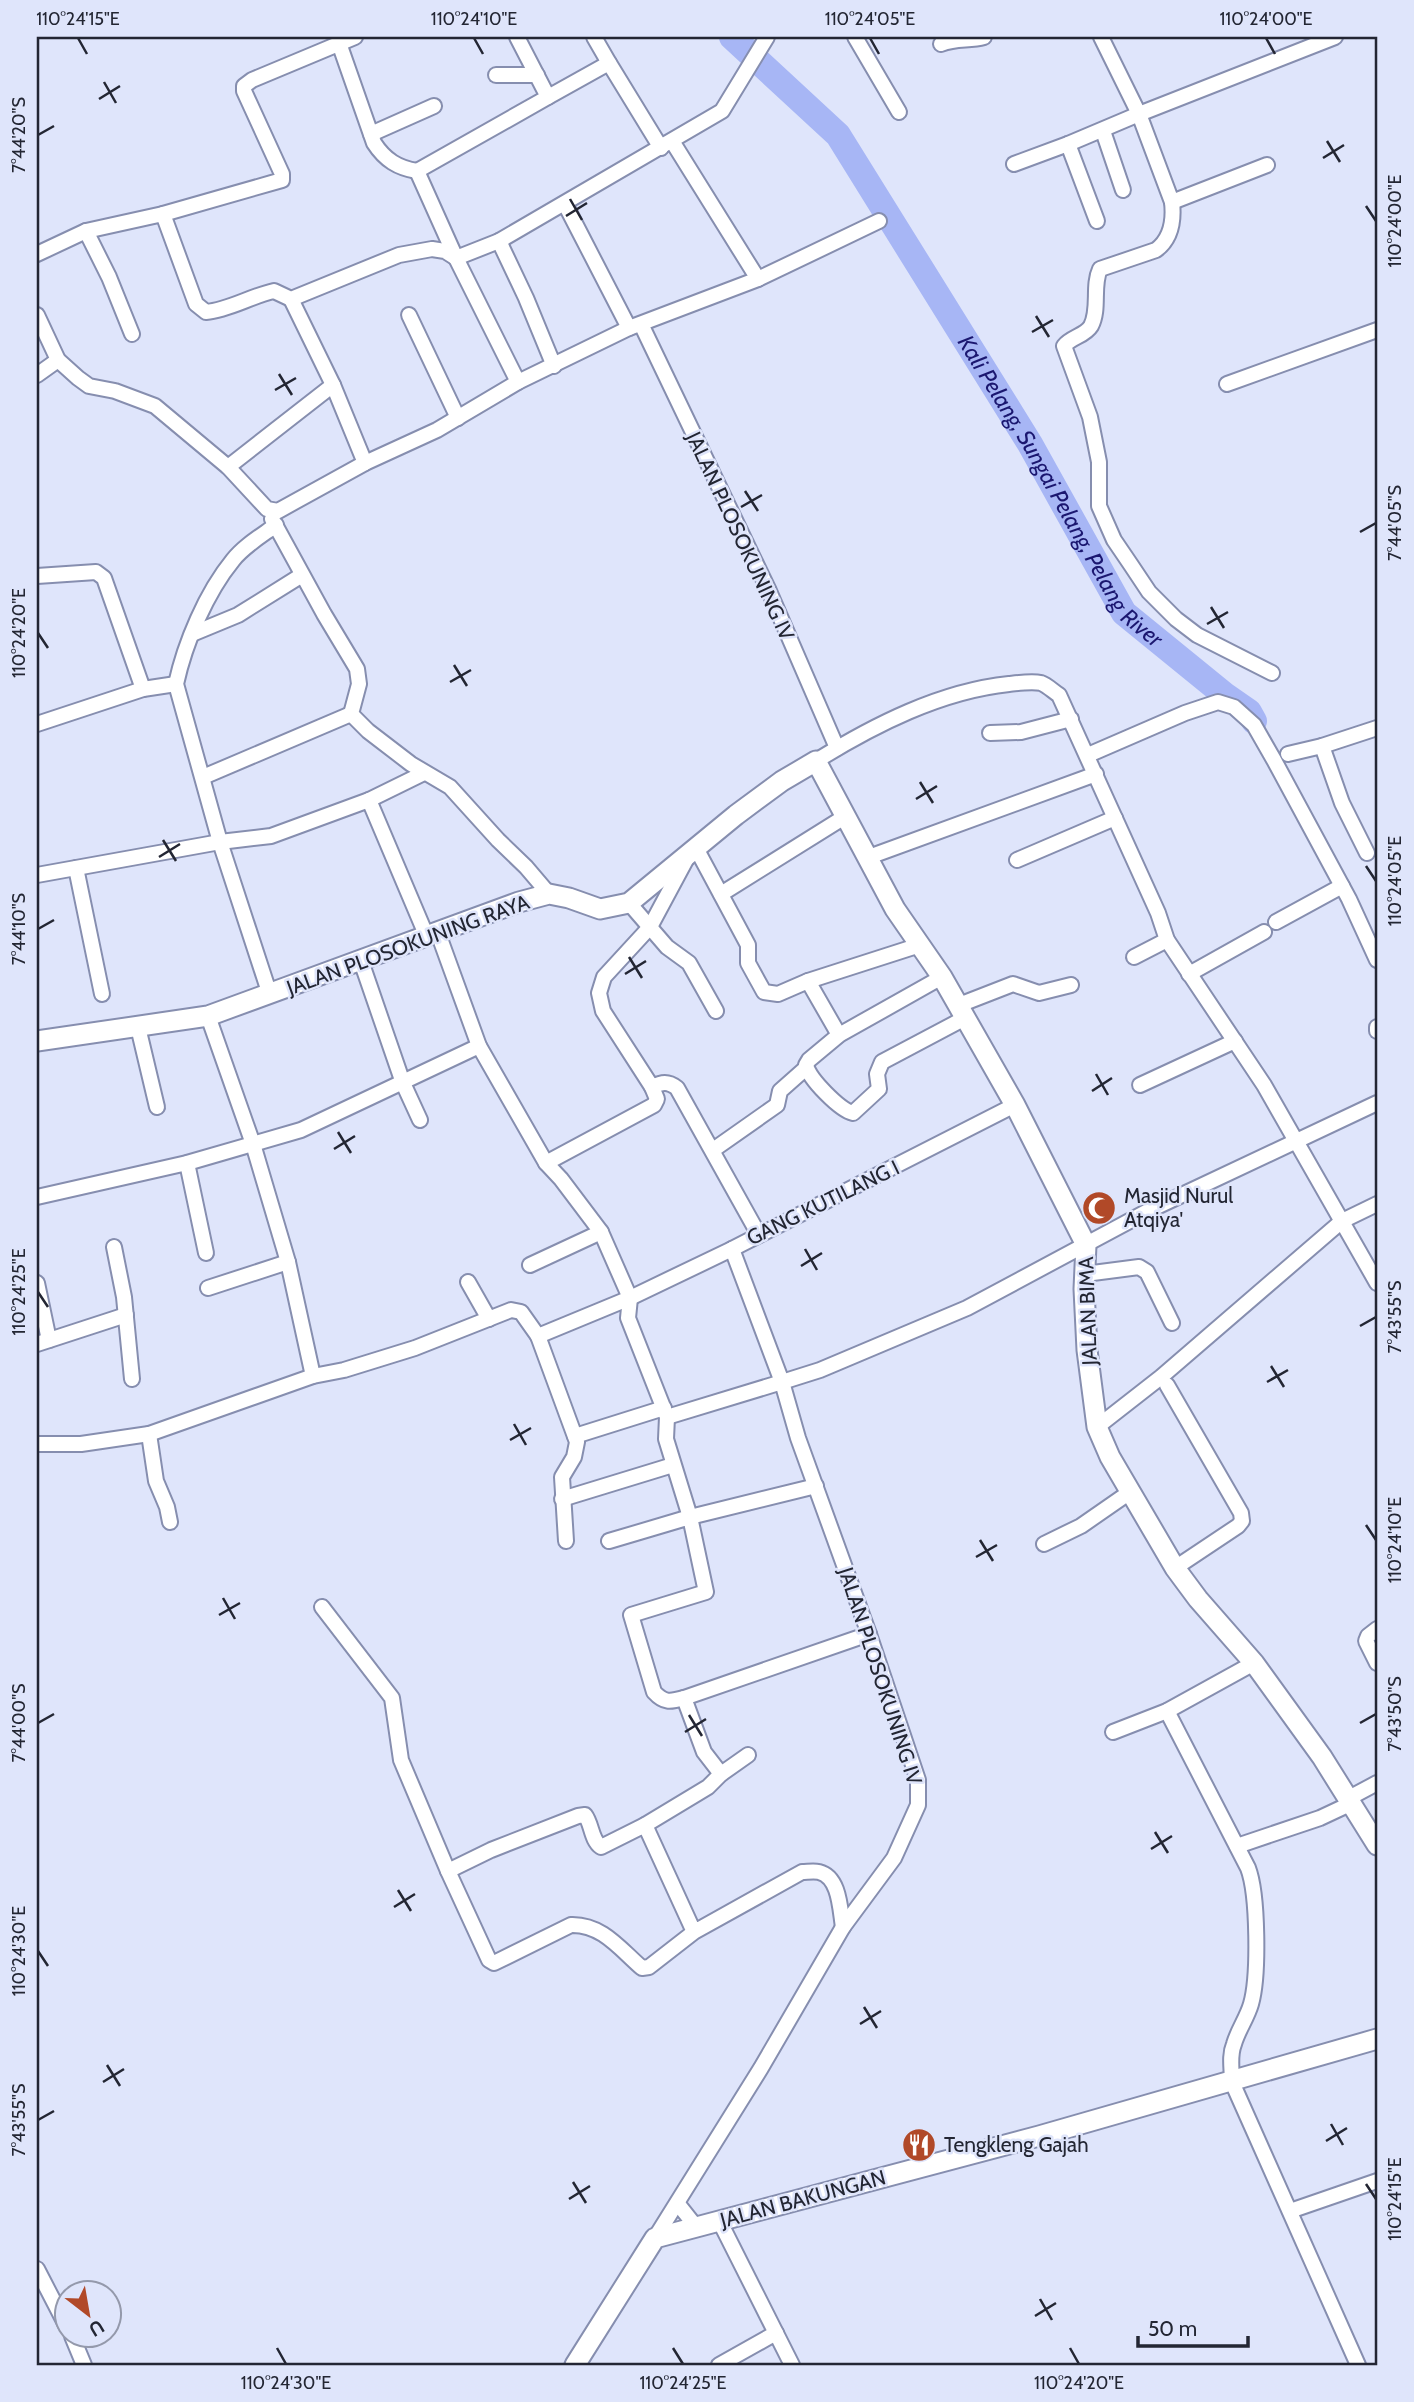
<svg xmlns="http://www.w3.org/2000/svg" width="1414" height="2402" font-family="Cabin,sans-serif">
<rect width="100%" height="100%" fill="#dfe5fb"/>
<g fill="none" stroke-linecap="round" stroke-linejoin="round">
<path stroke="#a7b6f5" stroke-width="26" id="s1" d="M732,37l106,98 192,309 94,169 102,83 23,16 5,9"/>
<g stroke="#868eaf" stroke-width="18">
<g id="street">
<path d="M517,37l31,60 -131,74 39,87 62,124"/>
<path d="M594,37l15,26"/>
<path d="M855,37l44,75"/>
<path d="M1101,37l38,77 33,88c2,18 0,36 -16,48l-56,19c-8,17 0,40 -9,57 -6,10 -20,11 -27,20l26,71 9,45v44l15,34 17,25 18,27 27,27 21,16 75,38"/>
<path d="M339,43l35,100c11,17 24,25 43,28"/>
<path d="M941,44c15,-6 28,-3 43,-7"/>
<path d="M496,75h41"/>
<path d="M548,97l61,-34 52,85"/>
<path d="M1103,131l20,59"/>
<path d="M371,134l63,-28"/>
<path d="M1068,144l29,77"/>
<path d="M1014,164l54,-20 71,-30 196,-77"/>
<path d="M1172,202l95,-37"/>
<path d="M565,204l64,124"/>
<path d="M163,214l119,-34v-6l-38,-83v-5l8,-6 103,-43"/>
<path d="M86,231l23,46 23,57"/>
<path d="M499,241l27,57 28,68"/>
<path d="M37,254l49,-23 77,-17 33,90 10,8c23,-2 45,-16 68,-21l17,8 108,-44 33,-6 13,2 11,7 43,-17 223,-130 45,-74"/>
<path d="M758,279l121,-58"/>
<path d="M291,299l42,86 32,78"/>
<path d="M37,315l21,45 20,18 11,8 26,5 40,15 73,61 39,42 11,2 87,-48 72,-33 81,-48 111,-54 129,-49 -86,-138"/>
<path d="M409,315l49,103"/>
<path d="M641,324l128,267 68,157"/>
<path d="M37,375l21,-15"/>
<path d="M1227,384l150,-54"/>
<path d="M228,467l105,-82"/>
<path d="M272,519l52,95 33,55 2,15 -8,30 17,17 43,33 39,23 48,53 28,27 23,27"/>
<path d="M37,576l59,-4 8,6 39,111"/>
<path d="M192,634l46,-19 64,-40"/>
<path d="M37,724l106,-35 33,-5"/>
<path d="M990,733l31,-1 50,-13"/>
<path d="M1322,746l20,57 25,50"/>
<path d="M1288,754l34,-8 55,-18"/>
<path d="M1088,755l97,-42 33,-11 16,5 20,18 20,35 75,139 28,61"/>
<path d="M816,761c58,-36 125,-70 193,-77 9,-1 23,-3 32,-1 6,2 13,9 18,12l99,218 9,27 97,145 113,198"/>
<path d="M203,777l148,-63"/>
<path d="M369,800l58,137"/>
<path d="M696,848l52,97v18l16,29 14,2 30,-13 31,54"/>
<path d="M687,858l-37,69 -46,50 -5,16 4,18 49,76c10,-5 16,-6 25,1l82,147"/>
<path d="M866,858l230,-84"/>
<path d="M1017,860l98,-42"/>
<path d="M76,868l26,126"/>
<path d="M37,875l183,-33 51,-6 98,-36 55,-27"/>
<path d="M721,894l125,-78"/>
<path d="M629,903l38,44 22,16 27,48"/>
<path d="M1276,922l66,-36"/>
<path d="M438,933l41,113 67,117 15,16 40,53 29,66 -2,20 39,99 115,-35 -50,-133"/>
<path d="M1134,957l33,-17"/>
<path d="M361,961l42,122 17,37"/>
<path d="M1189,974l75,-42"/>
<path d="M942,977l-103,58 -30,25 -3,5c3,14 34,45 47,48l26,-24 -2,-15 5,-12 83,-44"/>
<path d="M808,981l112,-36"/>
<path d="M270,995l-50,-153 -44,-158c9,-41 30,-91 57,-124 11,-14 28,-24 43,-35"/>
<path d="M959,1005l54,-21 26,9 32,-8"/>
<path d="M208,1016l45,128 35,118 25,114"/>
<path d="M138,1027l19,80"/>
<path d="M1377,1027v4"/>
<path d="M1140,1085l95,-44"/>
<path d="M713,1150l64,-45 3,-14 26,-23"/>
<path d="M187,1163l19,90"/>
<path d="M546,1163l108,-58 3,-6 -5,-12"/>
<path d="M37,1197l150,-34 114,-33 178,-84"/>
<path d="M114,1247l10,50 8,82"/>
<path d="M530,1265l71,-33"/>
<path d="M1085,1274l54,-7 8,5 25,51"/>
<path d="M468,1282l21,37"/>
<path d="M37,1283l12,57"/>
<path d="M208,1288l80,-26"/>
<path d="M538,1336l39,106 -3,15 -12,20 4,64"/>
<path d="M37,1344l89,-29"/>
<path d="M1167,1385l74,128 1,8 -4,5 -63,42"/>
<path d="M667,1417l-1,22 24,78 126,-31"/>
<path d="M1097,1427l64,-50 181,-156 35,-17"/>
<path d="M149,1434l7,47 11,26 3,15"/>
<path d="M575,1436l89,-28"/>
<path d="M37,1444h44l68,-10 164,-58 31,-6 71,-22 96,-38 10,2 17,24 92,-38 102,-49 283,-144"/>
<path d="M562,1499l111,-34"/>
<path d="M609,1541l81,-24 16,75 -75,23 23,77c10,11 16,10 30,6l185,-64"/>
<path d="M1044,1544l37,-18 49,-34"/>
<path d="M322,1607l70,91 9,62 47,111"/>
<path d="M1377,1629l-9,7 -2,5 11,22"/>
<path d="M684,1698l20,54 17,22"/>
<path d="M1167,1711l81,157c10,26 11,108 3,136 -4,14 -13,26 -17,40 -5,12 -2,25 -2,38l126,283"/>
<path d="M1113,1732l54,-21 87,-48"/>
<path d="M1349,1798l28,-15"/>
<path d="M645,1825l63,-38 13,-13 27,-19"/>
<path d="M1237,1846l83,-28 32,-15"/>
<path d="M694,1932l-49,-107 -44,22c-10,-7 -9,-23 -16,-32l-7,1 -87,34 -43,21 41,89 5,3 77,-38c31,-1 49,24 71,43l7,-1 45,-35 108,-60c5,0 12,-1 17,0 21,5 21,38 24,55"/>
<path d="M678,2204l19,24"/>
<path d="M1290,2211l87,-30"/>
<path d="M720,2222l72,143"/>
<path d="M655,2238l106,-170 82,-141 51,-69 24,-53v-25l-49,-146 -71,-196 -16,-56 38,-12 147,-62 183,-98 227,-107"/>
<path d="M37,2269l29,56"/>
<path d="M72,2336l12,29"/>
<path d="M719,2365l57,-32"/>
</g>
</g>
<g stroke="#868eaf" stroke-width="23">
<g id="secondary">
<path d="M37,1041l171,-25 311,-114 30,-8 20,4 31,11 29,-6 107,-88 46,-34 34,-20 79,148 47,68 73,128 71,140 -2,44 3,61 10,77 13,30 65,111 23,31 56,64 68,94 55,88"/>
<path d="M575,2365l80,-127 384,-102 338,-97"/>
</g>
</g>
<use href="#street" stroke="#fff" stroke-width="14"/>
<use href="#secondary" stroke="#fff" stroke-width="19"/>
</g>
<path fill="none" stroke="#232633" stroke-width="2.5" d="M78,38l9,16M474,38l9,16M870,38l9,16M1266,38l9,16M104,82l12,21M99,99l21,-13M38,135l16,-9M1327,141l13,21M1323,158l21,-13M570,199l12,21M1366,206l10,15M566,216l21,-13M1036,316l13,21M1032,332l21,-12M279,374l13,21M275,390l21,-12M745,491l13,20M741,507l21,-12M1360,532l16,-9M1211,607l13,21M1207,624l21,-12M38,633l10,15M454,665l13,21M450,682l21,-12M920,782l13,21M916,799l21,-13M163,840l13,21M159,857l21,-13M1366,866l10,15M38,929l16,-9M629,957l13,21M625,974l21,-13M1096,1074l12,21M1092,1091l20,-13M338,1132l13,21M334,1149l21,-13M805,1249l12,21M801,1266l21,-13M38,1292l10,15M1360,1326l16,-9M1271,1366l13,21M1267,1382l21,-12M514,1424l12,21M510,1440l21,-12M1366,1525l10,15M980,1540l13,21M976,1557l21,-12M223,1598l12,21M219,1615l21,-12M689,1715l13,21M38,1723l16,-9M1360,1723l16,-9M685,1732l21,-13M1155,1832l13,21M1151,1849l21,-13M398,1890l13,21M394,1907l21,-13M38,1951l10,15M864,2007l13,21M860,2024l21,-13M107,2065l13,21M103,2082l21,-13M38,2120l16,-9M1331,2124l12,21M1326,2141l21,-13M573,2182l13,21M1366,2184l10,15M569,2199l21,-13M1040,2299l12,21M1035,2316l21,-13M277,2348l9,16M673,2348l10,16M1070,2348l9,16"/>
<defs>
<g id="mosque-disc" transform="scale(1.75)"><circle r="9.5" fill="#b14928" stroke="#dfe5fb"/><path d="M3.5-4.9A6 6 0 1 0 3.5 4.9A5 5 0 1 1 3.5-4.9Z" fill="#fff"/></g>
<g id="restaurant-disc" transform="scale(1.75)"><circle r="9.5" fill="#b14928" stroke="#dfe5fb"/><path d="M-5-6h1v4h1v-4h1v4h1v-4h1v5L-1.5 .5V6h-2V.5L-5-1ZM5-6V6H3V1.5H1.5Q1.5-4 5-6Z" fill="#fff"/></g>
</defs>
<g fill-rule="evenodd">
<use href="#mosque-disc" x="1099" y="1208"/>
<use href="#restaurant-disc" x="919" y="2145"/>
</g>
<g text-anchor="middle" stroke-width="5" stroke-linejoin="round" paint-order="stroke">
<g font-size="21" fill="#232633" stroke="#dfe5fb">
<text transform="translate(740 536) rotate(65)" y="7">JALAN PLOSOKUNING IV</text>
<text transform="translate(408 945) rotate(-20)" y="7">JALAN PLOSOKUNING RAYA</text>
<text transform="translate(823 1203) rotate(-26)" y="7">GANG KUTILANG I</text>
<text transform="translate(1088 1311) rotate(-92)" y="7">JALAN BIMA</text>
<text transform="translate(880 1676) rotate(72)" y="7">JALAN PLOSOKUNING IV</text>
<text transform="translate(803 2199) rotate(-15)" y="7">JALAN BAKUNGAN</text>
</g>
<g font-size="21" fill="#232633" stroke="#dfe5fb" text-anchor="start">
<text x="1124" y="1203">Masjid Nurul<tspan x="1124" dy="24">Atqiya'</tspan></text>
<text x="944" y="2152">Tengkleng Gajah</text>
</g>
<g font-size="23" font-style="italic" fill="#1b1770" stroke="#dfe5fb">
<text dy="8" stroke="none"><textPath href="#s1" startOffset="565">Kali Pelang, Sungai Pelang, Pelang River</textPath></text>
</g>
</g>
<rect width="1414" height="2402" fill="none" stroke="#dfe5fb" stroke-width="77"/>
<g transform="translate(88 2314) rotate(149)"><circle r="33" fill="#dfe5fb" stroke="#9499ab" stroke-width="2"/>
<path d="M0-5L12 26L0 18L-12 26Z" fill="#b14928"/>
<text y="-10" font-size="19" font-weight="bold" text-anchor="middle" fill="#232633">U</text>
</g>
<path d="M1138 2336v10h110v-10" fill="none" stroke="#232633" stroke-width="3.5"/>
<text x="1148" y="2336" font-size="21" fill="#232633" stroke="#dfe5fb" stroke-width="5" paint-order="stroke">50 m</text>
<rect x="38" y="38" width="1338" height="2326" fill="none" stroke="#232633" stroke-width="2.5"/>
<g font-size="18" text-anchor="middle" fill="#232633">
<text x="78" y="25">110°24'15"E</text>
<text x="474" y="25">110°24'10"E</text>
<text x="870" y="25">110°24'05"E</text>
<text x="1266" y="25">110°24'00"E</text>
<text transform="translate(19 135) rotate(-90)" y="6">7°44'20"S</text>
<text transform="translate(1395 221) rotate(-90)" y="6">110°24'00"E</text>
<text transform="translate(1395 523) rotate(-90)" y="6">7°44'05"S</text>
<text transform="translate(19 633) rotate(-90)" y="6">110°24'20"E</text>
<text transform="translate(1395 881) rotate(-90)" y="6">110°24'05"E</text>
<text transform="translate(19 929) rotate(-90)" y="6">7°44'10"S</text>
<text transform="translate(19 1292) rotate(-90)" y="6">110°24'25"E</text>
<text transform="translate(1395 1317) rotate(-90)" y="6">7°43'55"S</text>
<text transform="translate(1395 1540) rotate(-90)" y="6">110°24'10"E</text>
<text transform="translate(1395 1714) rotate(-90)" y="6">7°43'50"S</text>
<text transform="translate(19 1723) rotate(-90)" y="6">7°44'00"S</text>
<text transform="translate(19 1951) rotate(-90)" y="6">110°24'30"E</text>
<text transform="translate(19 2120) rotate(-90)" y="6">7°43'55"S</text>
<text transform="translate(1395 2199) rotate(-90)" y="6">110°24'15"E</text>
<text x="286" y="2389">110°24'30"E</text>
<text x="683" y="2389">110°24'25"E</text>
<text x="1079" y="2389">110°24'20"E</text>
</g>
</svg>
